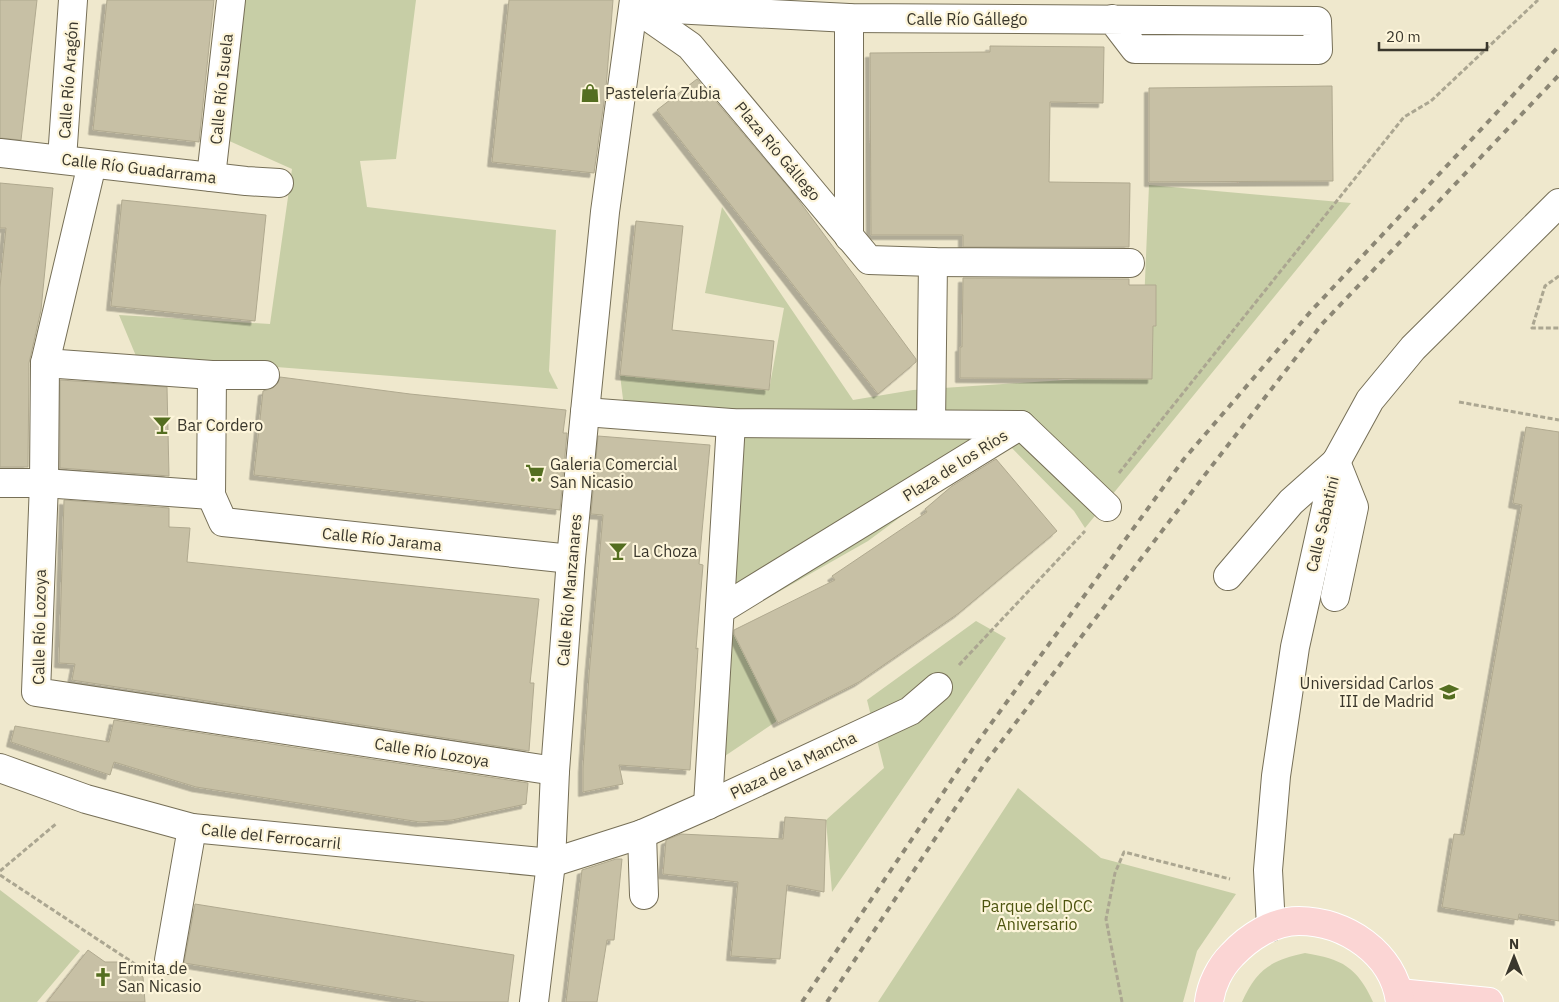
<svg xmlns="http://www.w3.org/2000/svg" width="1559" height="1002" font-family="'IBM Plex Sans',sans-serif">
<defs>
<filter id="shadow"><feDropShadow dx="-4.5" dy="4.5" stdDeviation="0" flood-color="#0004"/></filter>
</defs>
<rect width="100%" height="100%" fill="#efe8cd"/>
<g fill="#c7cea6">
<path d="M231,0h185l-20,159 -36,2 7,46 189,23 -7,141 9,18 -422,-33 -17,-41 151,9 22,-155 -76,-34z"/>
<path d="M1149,185l202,18 -266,325 -11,-17 -70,-71 -136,101 -137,78 1,12 45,90 -67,45 21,-343 -106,-8 -5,-40 149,15 15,-82 -79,-15 17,-86 131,193 60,-10 228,-15z"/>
<path d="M976,621l30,17 -174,254 -6,-72 58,-52 -17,-68z"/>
<path d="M1018,788l83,70 135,36 -39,57 -14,51h-305z"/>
<path d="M0,890l80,61 -43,51h-37z"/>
<path d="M1305,953c37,6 52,14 68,49h-131c14,-32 29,-42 63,-49z"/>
</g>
<g fill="#c7c0a5" stroke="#b0a98f" filter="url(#shadow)">
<path d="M0,0h37l-16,140 -21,-2z"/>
<path d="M107,0h107l-15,142 -106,-12z"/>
<path d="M509,0h104l-7,88 -12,85 -102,-11z"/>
<path d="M990,46l114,1 -1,56 -53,-1 -1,80 81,1 -1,64h-166v-12h-92l-1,-182 120,-1z"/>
<path d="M697,79l97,115 122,165v3l-38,32 -221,-284z"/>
<path d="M1332,86l1,95 -184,1v-94z"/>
<path d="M0,183l53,5 -12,122 -12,53 -1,104h-28v-180l6,-59h-6z"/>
<path d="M122,200l144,15 -11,106 -144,-15z"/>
<path d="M636,221l47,5 -11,104 102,11 -5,49 -149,-15z"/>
<path d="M963,278l166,1v6h27v41h-3l-1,53 -192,-1v-31h2z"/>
<path d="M280,377l130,17 156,16 -3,23h4l-7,77 -306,-35 9,-84 10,-3 5,-5z"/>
<path d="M60,380l107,7 2,89 -109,-8z"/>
<path d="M1526,427l33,5v489l-40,-7 -1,6 -76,-13 12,-73 10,1 58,-330 -9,-2z"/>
<path d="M598,436l112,9 -11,119 4,1 -7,84 2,-1 -8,122 -71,-5 4,19 -40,8v-24l6,-93 14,-160 -12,-1z"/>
<path d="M996,459l61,72 -98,82 -100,69 -81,41 -44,-89v-4l101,-50 -3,-4 95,-64 -2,-3 27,-23z"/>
<path d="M64,500l105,8v19l21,1 -3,34 352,37 -9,84h4l-5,68 -457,-71 3,-16 -16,-1z"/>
<path d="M114,720l414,63 -2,21 -74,16 -32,2 -224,-35 -82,-25 -4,13 -99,-33 4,-16 94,16z"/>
<path d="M785,817l41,3 -2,72 -37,-7 -7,74 -49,-3 7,-74 -75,-8 3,-34 15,-6 102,5z"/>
<path d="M616,859h6l-8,81h-7l-10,62h-31l16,-132z"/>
<path d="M195,904l319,51 -6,47h-83l-241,-39z"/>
<path d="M88,950l17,12h13l9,4 16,11 2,25h-98z"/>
</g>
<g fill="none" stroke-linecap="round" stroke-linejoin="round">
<g stroke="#766f57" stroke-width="30">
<g id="minor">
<path d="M634,7l215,11 468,3 1,29 -183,-1 -23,-30"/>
<path d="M634,7l56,39 179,214 64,2 197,1"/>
<path d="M849,18v219"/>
<path d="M0,153l246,28 33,2"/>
<path d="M62,159l11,-159"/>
<path d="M92,164l-47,199 -1,120 -8,209 519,79"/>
<path d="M211,177l20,-177"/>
<path d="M45,363l167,12h53"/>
<path d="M212,375l-1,120 12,27 348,37"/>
<path d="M585,412l146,11 290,2 -301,185"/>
<path d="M931,424l2,-162"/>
<path d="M1021,425l86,82"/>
<path d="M0,483h44l167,12"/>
<path d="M1228,576l63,-74 45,-40"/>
<path d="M1335,597l19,-90 -18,-45"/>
<path d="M0,768l86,31 106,29 359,35 91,-29 66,-29 202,-94 28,-24"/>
<path d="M708,805l23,-382"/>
<path d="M642,834l2,61"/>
<path d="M1271,927l-3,-57 8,-94 19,-129 41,-185 34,-62 43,-52 146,-145"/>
<path d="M169,960l23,-132"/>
<path d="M534,1002l17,-139 4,-92 16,-212 14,-147 20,-200 29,-212"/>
</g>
</g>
<g stroke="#fff" stroke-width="30">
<g id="major">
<path d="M1399,993l90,9"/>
<path d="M1209,1002c2,-17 11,-35 23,-47 17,-18 41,-34 67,-34 46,0 95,32 101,81"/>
</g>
</g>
<g stroke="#aba691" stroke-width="3" stroke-dasharray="5 2.5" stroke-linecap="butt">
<path d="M1559,276l-14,10 -13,42h27"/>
<path d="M1459,402l100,18"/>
<path d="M1119,473l285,-356 27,-16 107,-101"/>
<path d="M959,665l126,-134"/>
<path d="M0,871l57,-48"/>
<path d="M0,875l138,91"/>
<path d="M1122,1002l-16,-83 9,-46 9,-21 106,27"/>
</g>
<use href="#minor" stroke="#fff" stroke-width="28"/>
<use href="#major" stroke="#fbd5d4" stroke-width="28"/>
<g stroke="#8c8775" stroke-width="4" stroke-dasharray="6 6" stroke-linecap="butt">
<path d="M802,1002l172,-255 210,-288 128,-149 247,-264"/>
<path d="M827,1002l158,-239 219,-287 118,-152 237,-249"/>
</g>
</g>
<defs>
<g id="shop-bare" transform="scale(1.5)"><path d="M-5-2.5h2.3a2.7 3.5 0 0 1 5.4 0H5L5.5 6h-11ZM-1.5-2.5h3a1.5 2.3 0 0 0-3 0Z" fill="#546e20" stroke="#fdf5da" stroke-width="2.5" paint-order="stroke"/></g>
<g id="bar-bare" transform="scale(1.5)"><path d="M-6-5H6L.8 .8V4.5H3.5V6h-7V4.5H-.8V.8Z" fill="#546e20" stroke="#fdf5da" stroke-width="2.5" paint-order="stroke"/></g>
<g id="supermarket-bare" transform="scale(1.5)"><path d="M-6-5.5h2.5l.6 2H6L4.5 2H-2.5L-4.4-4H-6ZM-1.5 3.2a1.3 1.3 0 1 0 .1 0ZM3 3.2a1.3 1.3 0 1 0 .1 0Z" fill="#546e20" stroke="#fdf5da" stroke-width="2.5" paint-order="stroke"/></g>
<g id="university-bare" transform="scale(1.5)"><path d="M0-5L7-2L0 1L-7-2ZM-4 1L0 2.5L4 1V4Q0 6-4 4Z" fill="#546e20" stroke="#fdf5da" stroke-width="2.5" paint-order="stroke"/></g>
<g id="church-bare" transform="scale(1.5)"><path d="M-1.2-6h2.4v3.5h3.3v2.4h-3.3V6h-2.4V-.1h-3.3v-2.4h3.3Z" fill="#546e20" stroke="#fdf5da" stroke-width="2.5" paint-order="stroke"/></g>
</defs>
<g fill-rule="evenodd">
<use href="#shop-bare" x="590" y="93"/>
<use href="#bar-bare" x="162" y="425"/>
<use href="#supermarket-bare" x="535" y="473"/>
<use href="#bar-bare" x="618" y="551"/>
<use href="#university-bare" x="1449" y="692"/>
<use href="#church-bare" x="103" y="977"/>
</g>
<g text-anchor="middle" stroke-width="4.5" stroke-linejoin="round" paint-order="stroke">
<g font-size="16" fill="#3a372c" stroke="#fdf5da">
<text x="967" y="25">Calle Río Gállego</text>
<text transform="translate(68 80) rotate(-86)" y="6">Calle Río Aragón</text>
<text transform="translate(221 89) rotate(-84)" y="6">Calle Río Isuela</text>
<text transform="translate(778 151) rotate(50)" y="6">Plaza Río Gállego</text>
<text transform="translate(139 168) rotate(7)" y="6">Calle Río Guadarrama</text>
<text transform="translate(955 465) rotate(-32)" y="6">Plaza de los Ríos</text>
<text transform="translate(1322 524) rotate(-77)" y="6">Calle Sabatini</text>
<text transform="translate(382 539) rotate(6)" y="6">Calle Río Jarama</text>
<text transform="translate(569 590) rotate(-85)" y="6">Calle Río Manzanares</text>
<text transform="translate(39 627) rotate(-89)" y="6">Calle Río Lozoya</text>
<text transform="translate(432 752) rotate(9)" y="6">Calle Río Lozoya</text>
<text transform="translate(793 765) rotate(-25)" y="6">Plaza de la Mancha</text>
<text transform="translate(271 836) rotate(6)" y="6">Calle del Ferrocarril</text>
</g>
<g font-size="16" fill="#3a372c" stroke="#fdf5da" text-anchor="start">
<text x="605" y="99">Pastelería Zubia</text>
<text x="177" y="431">Bar Cordero</text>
<text x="550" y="470">Galeria Comercial<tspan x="550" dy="18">San Nicasio</tspan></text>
<text x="633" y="557">La Choza</text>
<text x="1434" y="689" text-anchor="end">Universidad Carlos<tspan x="1434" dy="18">III de Madrid</tspan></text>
<text x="118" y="974">Ermita de<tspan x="118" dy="18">San Nicasio</tspan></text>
</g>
<g font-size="16" fill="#4d540f" stroke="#fdf5da">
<text x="1037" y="912">Parque del DCC<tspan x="1037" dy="18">Aniversario</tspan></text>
</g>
</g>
<g transform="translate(1514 957)" stroke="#fdf5da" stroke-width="4" paint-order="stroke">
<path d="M0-4L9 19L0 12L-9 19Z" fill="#3a372c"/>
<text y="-8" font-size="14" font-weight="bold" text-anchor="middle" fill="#3a372c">N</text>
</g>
<path d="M1379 42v8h108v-8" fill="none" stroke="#3a372c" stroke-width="2.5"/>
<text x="1386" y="42" font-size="15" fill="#3a372c" stroke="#fdf5da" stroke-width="4" paint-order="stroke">20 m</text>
</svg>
